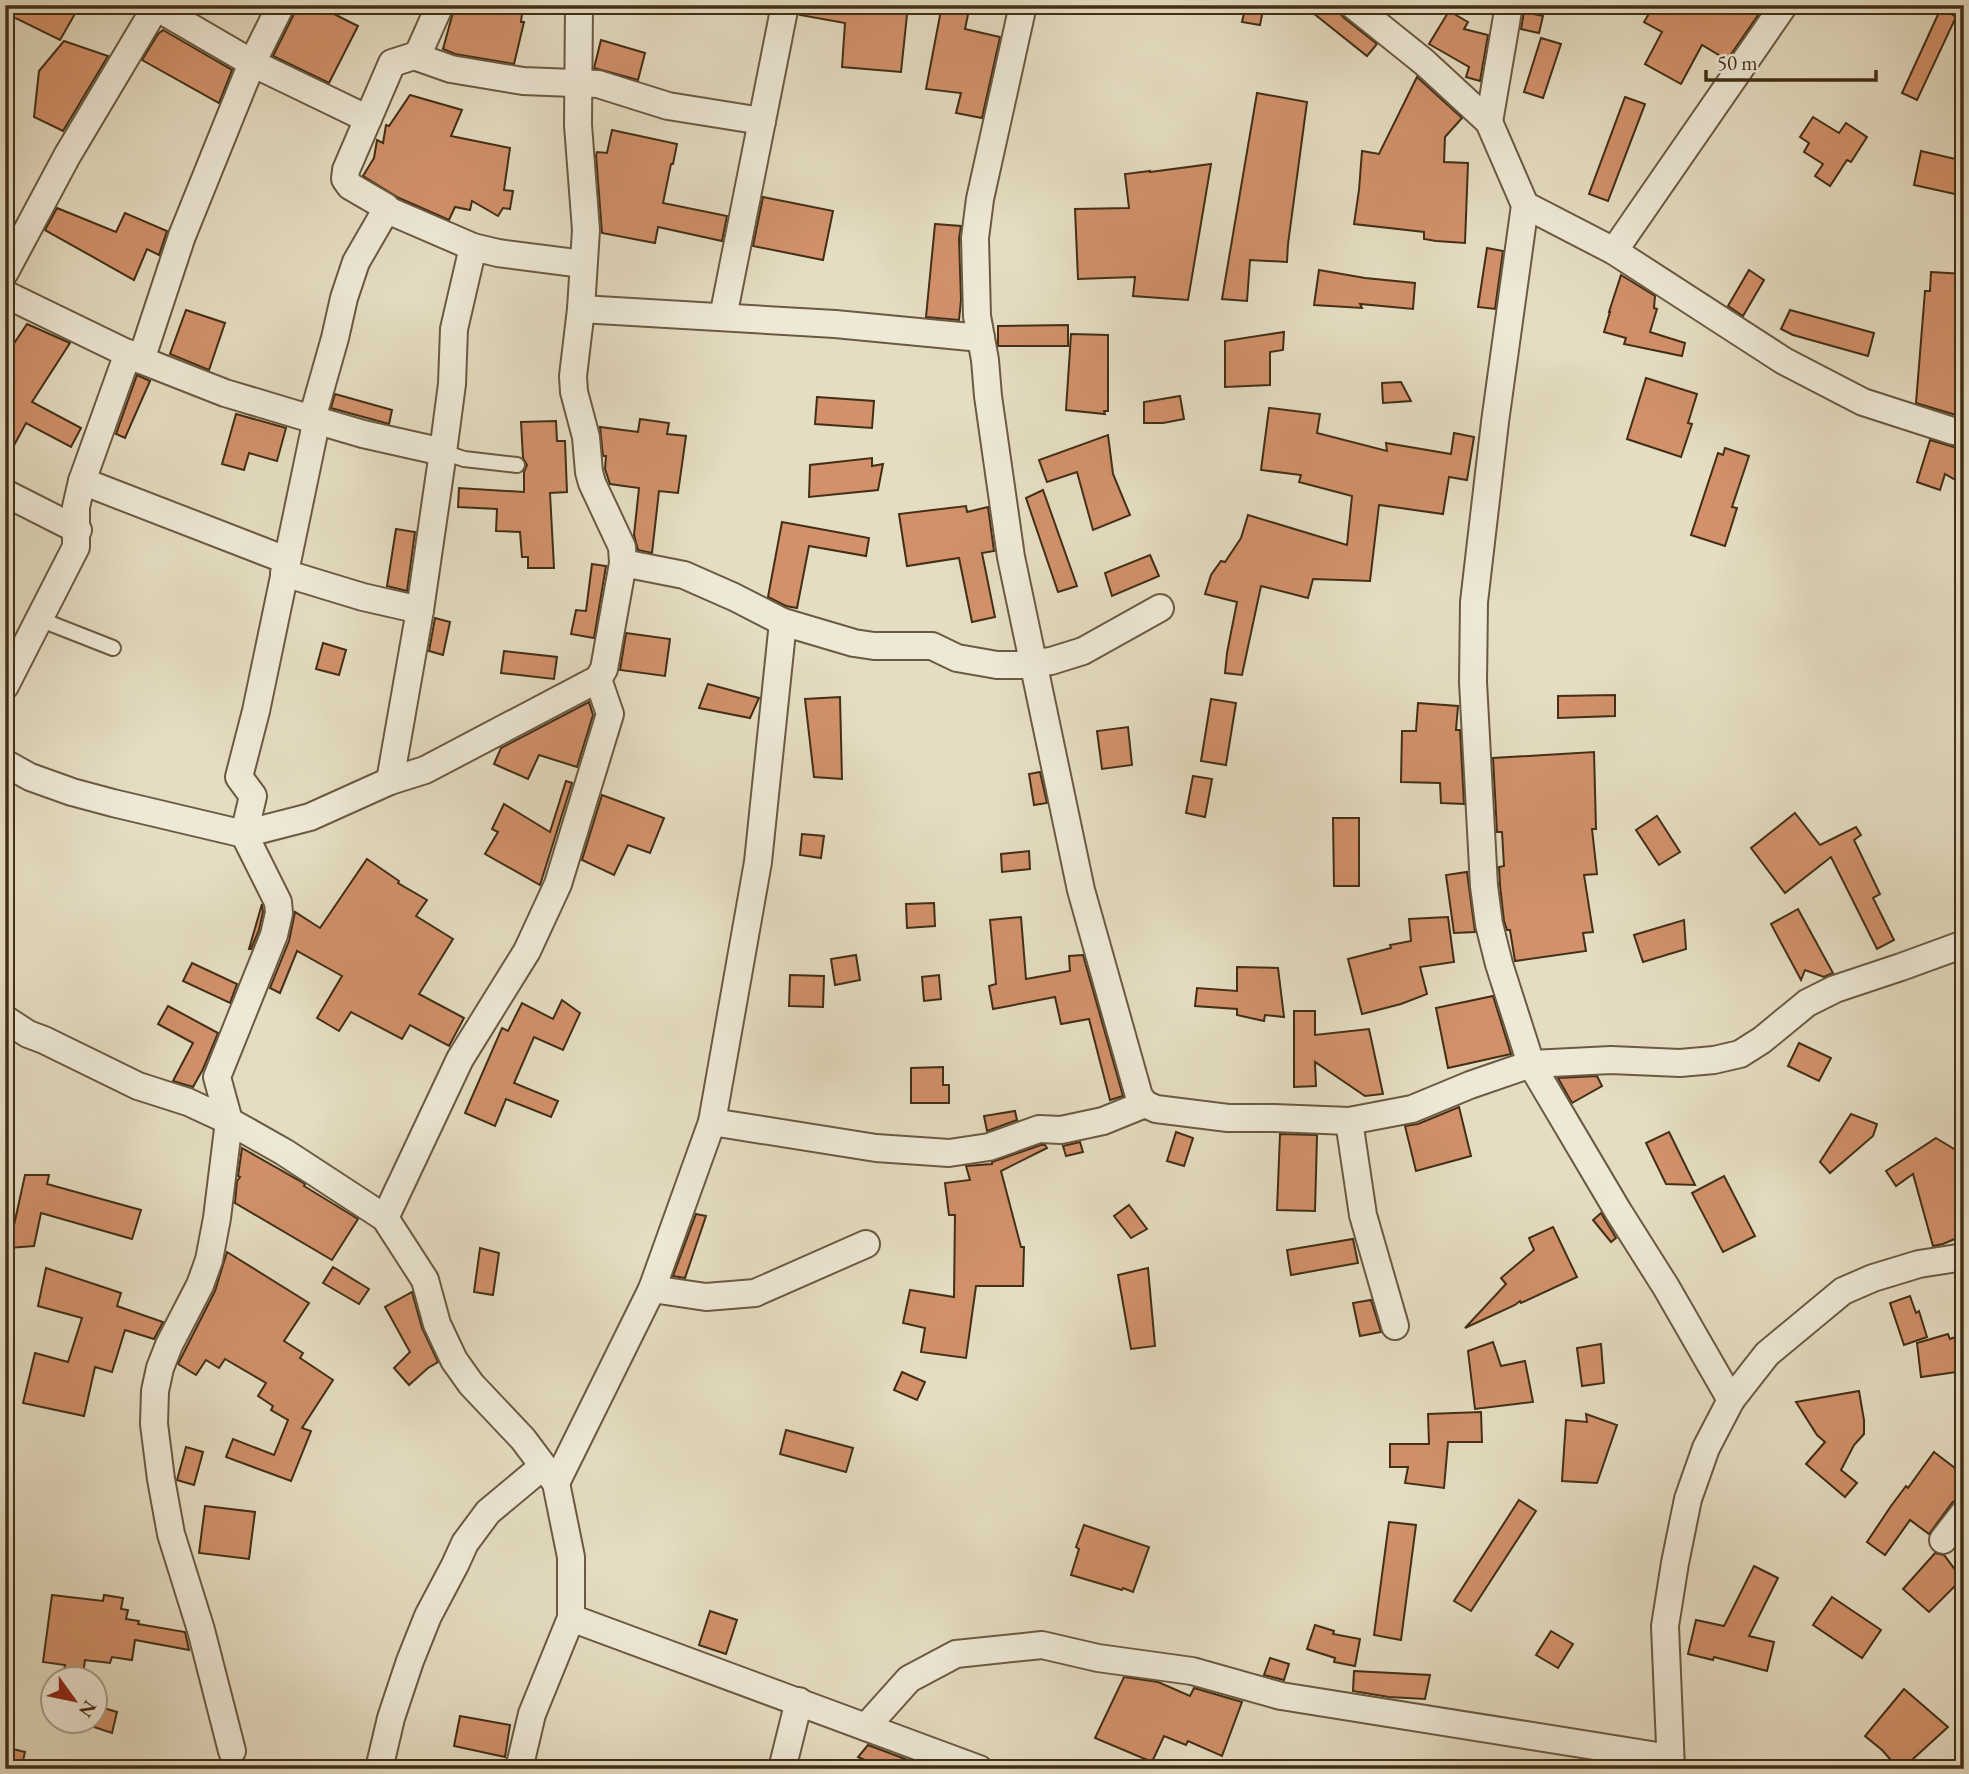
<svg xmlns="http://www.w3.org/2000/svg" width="1969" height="1774" font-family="'EB Garamond',serif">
<rect width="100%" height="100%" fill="#e5ddc2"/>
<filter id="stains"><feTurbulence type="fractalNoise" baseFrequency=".00286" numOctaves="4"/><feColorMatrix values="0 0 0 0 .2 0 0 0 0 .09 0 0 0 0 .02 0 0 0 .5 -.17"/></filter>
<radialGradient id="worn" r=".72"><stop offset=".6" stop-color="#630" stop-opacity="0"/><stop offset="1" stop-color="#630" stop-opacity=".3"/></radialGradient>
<g fill="#d2916b" stroke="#422f16" stroke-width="2">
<path d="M5,5h75l-20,35 -55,-27z"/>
<path d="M297,5h19l42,21 -29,57 -56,-27 22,-44z"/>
<path d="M455,5h68l-2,17h3l-10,42 -59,-10 -12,-5z"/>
<path d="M801,5h107l-7,67 -59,-5 3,-44 -45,-8z"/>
<path d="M942,5h28l-5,24 35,8 -18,81 -26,-5 5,-20 -35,-4z"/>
<path d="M1246,5h18l-4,20 -18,-3z"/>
<path d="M1303,5h35l1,6 4,6 34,27 -10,12z"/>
<path d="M1654,5h111l-38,55 -25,-15 -21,39 -36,-20 17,-32 -18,-10z"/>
<path d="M1941,8l15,9 -39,83 -15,-7z"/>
<path d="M1449,11l19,11 -4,7 24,6 -8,46 -14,-4 3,-10 -40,-23z"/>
<path d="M1524,12l19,4 -4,17 -18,-4z"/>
<path d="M163,30l69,40 -13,33 -77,-43 16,-26z"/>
<path d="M1541,38l20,6 -18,54 -19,-6z"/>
<path d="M601,40l44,13 -7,27 -44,-12z"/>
<path d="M64,41l44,15 -45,75 -29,-14 5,-46z"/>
<path d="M1417,77l45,41 -17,19 -1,25 24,1 -3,80 -29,-2 -12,-2v-7l-70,-8 5,-34 3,-39 17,3z"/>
<path d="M1257,93l50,9 -19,142 -1,18 -37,-2 -3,41 -25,-2z"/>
<path d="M410,95l52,15 -11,26 59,12 -6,42 9,1 -3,18 -7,-1 -5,8 -26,-15 -2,9 -15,-3 -6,13 -50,-22 -36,-22 11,-18 3,-18 6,3 3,-18 3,1z"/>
<path d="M1625,97l20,7 -37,97 -19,-7z"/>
<path d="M1813,117l26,16 7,-10 21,14 -16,25 -4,-2 -17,26 -15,-10 8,-12 -19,-12 5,-9 -9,-6z"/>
<path d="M612,130l65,14 -4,20h-2l-8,39 64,13 -5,25 -64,-14 -3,16 -53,-10 -6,-78 1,-3 10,1z"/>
<path d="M1921,151l43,10v35l-50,-11z"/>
<path d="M1211,164l-23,136 -55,-4 2,-19 -57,2 -3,-70 54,-1 -4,-34 25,-3v1z"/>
<path d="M763,197l70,14 -10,49 -70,-14z"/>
<path d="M57,208l59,24 9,-19 42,18 -8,24 -12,-6 -13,31 -89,-50z"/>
<path d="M935,224l26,2 -2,12 2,62 -2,20 -33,-3z"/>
<path d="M1487,248l16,3 -8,58 -17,-2z"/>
<path d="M1319,270l46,8 50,5 -2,26 -53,-5 2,4 -48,-3z"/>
<path d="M1749,270l15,10 -21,36 -15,-10z"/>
<path d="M1931,272l33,2v142l-8,-1 -40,-12 9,-112h5z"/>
<path d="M1621,275l34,21 -1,12 3,1 -7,23 35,11 -3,13 -58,-12 2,-6 -22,-6 6,-20h-1z"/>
<path d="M186,310l39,13 -16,47 -39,-16z"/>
<path d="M1790,310l84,23 -6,23 -75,-21 -12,-6z"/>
<path d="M27,324l43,19 -38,59 49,26 -10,19 -45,-24 -21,39v-105z"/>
<path d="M1068,325v21h-70v-20z"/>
<path d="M1284,332l-1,18 -13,2v33l-45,2v-46z"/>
<path d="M1071,334l37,1v76h-4l1,3 -39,-4z"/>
<path d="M137,375l13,6 -25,57 -9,-4z"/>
<path d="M1646,378l51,16 -9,29 4,1 -11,33 -54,-18z"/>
<path d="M1401,382l10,19 -28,2 -1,-20z"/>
<path d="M335,394l57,16 -3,14 -58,-16z"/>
<path d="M1180,396l4,23 -21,4h-19v-21z"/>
<path d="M817,397l57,4 -2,27 -57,-4z"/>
<path d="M1269,408l51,6 -3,19 70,18 -1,-8 65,11 3,-21 20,4 -7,43 -18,-3 -6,37 -64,-9 -9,76 -57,-2 -5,19 -47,-12 -19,89 -17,-2 2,-20 10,-51 -32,-8 6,-19 10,-14 4,1 16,-24 7,-23 99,30 5,-49 -53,-14 2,-7 -40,-5z"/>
<path d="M236,414l50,14 -9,33 -28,-8 -5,17 -22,-6z"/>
<path d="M640,419l29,4 -2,11 19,2 -8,57 -19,-2 -7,62 -14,-3 -4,-15 5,-47 -29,-4 -5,-15 1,-13h-3l-3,-29 38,5z"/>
<path d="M556,421l1,20h8l2,51 -17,1 4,75h-26v-11h-6l-2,-25 -24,-1 1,-22 -39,-2 1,-19 65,4v-20l3,-7 -4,-7 -2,-36z"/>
<path d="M1108,435l5,39 17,41 -37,15 -16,-58 -30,10 -8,-22z"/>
<path d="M1930,440l24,7 10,6v32l-19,-11 -5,16 -23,-8z"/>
<path d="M1725,448l24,8 -17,51 5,1 -12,38 -34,-11 27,-82 5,2z"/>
<path d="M872,458v8l11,-2 -5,26 -69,7 1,-32z"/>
<path d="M1043,490l34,96 -19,6 -32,-94z"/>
<path d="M966,506l1,6 21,-5 6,44 -12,2 13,64 -23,5 -13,-64 -52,8 -8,-52z"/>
<path d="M782,522l87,16 -3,18 -57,-10 -12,62 -11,-2 -18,-9z"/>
<path d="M396,529l19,3 -8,59 -20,-5z"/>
<path d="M1150,555l9,21 -47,20 -7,-23z"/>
<path d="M592,564l14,2 -12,72 -23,-4 5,-24 10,1z"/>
<path d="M435,618l15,4 -7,33 -14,-4z"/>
<path d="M626,633l44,6 -5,37 -45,-6z"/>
<path d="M323,643l23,7 -7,25 -23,-6z"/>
<path d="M504,651l53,6 -3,22 -53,-6z"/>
<path d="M708,684l51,14 -9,20 -51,-10z"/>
<path d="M1615,695v21l-57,2v-22z"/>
<path d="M840,697l2,82 -28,-2 -9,-78z"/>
<path d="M1211,699l25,4 -10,62 -25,-4z"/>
<path d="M589,702l4,13 -16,52 -38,-12 -11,24 -34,-15 7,-16z"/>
<path d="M1418,703l40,3 -2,24h4l4,74 -23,-1 -1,-20 -39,-1 1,-51h14z"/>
<path d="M1128,727l4,38 -30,4 -5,-38z"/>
<path d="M1594,752l2,77h-4l5,45 -13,1 9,57 -10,1 3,18 -71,10 -5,-31h-3l-3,-9 -4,-36 -1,-18 5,-1 -2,-34h-5l-4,-74z"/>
<path d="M1040,772l7,31 -13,2 -5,-31z"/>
<path d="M1193,776l19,3 -7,38 -19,-4z"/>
<path d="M566,781l6,2 -32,102 -55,-31 13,-22 -6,-3 12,-25 46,28z"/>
<path d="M602,795l62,23 -14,35 -22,-8 -14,30 -32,-15z"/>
<path d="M1795,813l25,32 36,-18 5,8 -7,5 26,54 -7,4 21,42 -17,9 -46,-92 -46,36 -34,-45z"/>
<path d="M1657,816l23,36 -21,13 -23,-35z"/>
<path d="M1333,818h26v68h-25z"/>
<path d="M802,834l22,2 -3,22 -21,-3z"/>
<path d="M1029,851l1,18 -28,3 -1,-18z"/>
<path d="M367,859l32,22 -1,2 29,17 -11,16 37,23 -34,55 45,24 -15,28 -39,-21 -8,14 -51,-27 -12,19 -22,-13 25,-42 -45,-25 -17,42 -10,-5 19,-47 6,-29 25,16z"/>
<path d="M1467,872l8,60 -21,1 -8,-58z"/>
<path d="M934,903l1,23 -28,2 -1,-24z"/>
<path d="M262,904l1,8 -4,18 -8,19h-2z"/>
<path d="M1798,909l35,64 -9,4 -19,-7 -4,10 -30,-56z"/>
<path d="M1021,917l5,62 44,-8 -1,-15 14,-1 40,141 -13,4 -21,-81 -28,5 -6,-27 -62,12 -4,-23 7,-2 -6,-64z"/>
<path d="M1448,917l6,45 -34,5 7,27 -26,10 -39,10 -14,-55 43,-11 -1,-3 21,-4 -2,-22z"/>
<path d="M1684,920l2,29 -43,13 -9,-27z"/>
<path d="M856,955l4,25 -25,5 -4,-26z"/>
<path d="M192,963l45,21 -7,19 -47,-22z"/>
<path d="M1237,967l41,1 6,49 -19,-2 -1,6 -27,-6v-6l-42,-3 2,-18 40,3z"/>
<path d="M790,975l34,1 -1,31 -34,-1z"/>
<path d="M939,975l2,24 -17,2 -2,-24z"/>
<path d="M1493,996l18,58 -63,14 -12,-60z"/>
<path d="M562,1000l18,13 -17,37 -29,-13 -20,46 44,18 -7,16 -45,-18 -11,27 -30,-13 37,-85 6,3 14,-28 31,16z"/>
<path d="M168,1006l50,27 -15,36 -10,18 -20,-6 20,-38 -35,-19z"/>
<path d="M1294,1011h21v24l54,-6 14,65 -18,2 -50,-34 1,24 -22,1z"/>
<path d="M1799,1043l32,15 -12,23 -31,-15z"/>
<path d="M943,1067v18h6v18h-38v-35z"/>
<path d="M1597,1076l5,10 -30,17 -14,-25z"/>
<path d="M1459,1107l12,49 -55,15 -11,-45 13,-2z"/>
<path d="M1015,1111l2,9 -30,11 -3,-15z"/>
<path d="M1851,1114l26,10 -4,12 -43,37 -10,-11z"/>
<path d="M1176,1132l17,6 -9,28 -17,-5z"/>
<path d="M1669,1132l26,53 -29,-1 -20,-41z"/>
<path d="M1280,1134l37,1 -2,76 -38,-1z"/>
<path d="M1936,1138l28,17v80l-21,9 -10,2 -20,-72 -17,12 -10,-15z"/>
<path d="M1080,1142l3,10 -17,4 -3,-10z"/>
<path d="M1041,1145h4l2,3 -46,23 20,76h3l-1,39h-47l-10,72 -45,-6 4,-24 -22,-5 7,-33 44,7 1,-82h-6l-4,-32 25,-3 -4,-14 26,-2v-2z"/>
<path d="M242,1148l63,36 -1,2 54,33 -26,41 -97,-57 2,-22 3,-4 -2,-1z"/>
<path d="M25,1175h24l-2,9 94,26 -9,29 -91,-26 -7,33 -25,2z"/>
<path d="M1724,1176l31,60 -32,16 -31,-59z"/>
<path d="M1129,1205l18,24 -16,9 -17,-22z"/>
<path d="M1601,1213l15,25 -5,4 -18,-22z"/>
<path d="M696,1214l10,2 -21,62 -12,-2z"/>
<path d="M1553,1227l24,50 -56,26 -1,-2 -5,4 -50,23 41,-44 -5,-6 33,-28 -5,-12z"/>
<path d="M1353,1239l5,24 -67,12 -4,-25z"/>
<path d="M480,1248l19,5 -6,42 -19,-3z"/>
<path d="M227,1252l82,51 -25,38 19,12 -3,5 33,22 -31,48 9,3 -20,50 -65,-24 7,-18 41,16 14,-35 -17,-10 2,-4 -15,-10 8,-13 -41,-24 -6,9 -13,-8 -10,15 -18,-11 37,-73z"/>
<path d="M333,1267l36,22 -10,15 -36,-21z"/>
<path d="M46,1268l75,25 -4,13 46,16 -9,17 -29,-9 -13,42 -17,-5 -11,49 -61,-13 12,-50 33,9 14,-44 -44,-12z"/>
<path d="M1148,1268l7,78 -24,3 -13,-74z"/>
<path d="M412,1292l10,36 16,34 -10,6 -19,17 -15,-17 16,-16 -25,-45z"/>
<path d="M1910,1296l6,17 3,-2 8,26 -23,8 -14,-42z"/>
<path d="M1371,1300l10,32 -21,4 -7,-33z"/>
<path d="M1948,1334l2,5 14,-5v37l-43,6 -4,-34z"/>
<path d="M1493,1342l8,24 24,-5 8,41 -58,7 -7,-58z"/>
<path d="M1601,1344l3,39 -22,3 -5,-38z"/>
<path d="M902,1372l23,10 -8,18 -23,-10z"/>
<path d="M1859,1391l5,29v14l-10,11 -13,25 16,13 -12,14 -39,-33 19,-22 -8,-7 -21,-33z"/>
<path d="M1481,1412l1,30h-34l-4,46 -39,-5 3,-16h-18v-23h39l-1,-30z"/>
<path d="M1586,1414l31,11 -20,58 -35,-2 4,-61 21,2z"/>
<path d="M786,1430l67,18 -7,24 -66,-18z"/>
<path d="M186,1447l17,5 -9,33 -17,-5z"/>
<path d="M1934,1452l30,23v23l-7,1 -5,4 -23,31 -19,-14 -25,35 -18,-13 24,-36 15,-20 2,2z"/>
<path d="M1519,1500l17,11 -65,100 -17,-10z"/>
<path d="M205,1506l50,6 -6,47 -50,-6z"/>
<path d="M1389,1522l27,3 -15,115 -27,-5z"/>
<path d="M1084,1525l65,22 -16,45 -10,-4 -1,2 -51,-15 8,-26 -3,-2z"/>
<path d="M1935,1553l9,2 18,24 -33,33 -26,-23z"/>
<path d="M1754,1566l24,12 -29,58 25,6 -7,29 -53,-14 -1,3 -25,-6 8,-34 28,6z"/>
<path d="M52,1595l51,6 1,-6 19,3 -2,11 7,1 -2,9 13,2 -1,3 47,8 4,18 -54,-10 -3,20 -20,-3 -2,6 -25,-3 -2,14 -19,-4 1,-5 -22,-3z"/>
<path d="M1832,1597l49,33 -19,28 -49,-33z"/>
<path d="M710,1611l27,9 -11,34 -27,-9z"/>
<path d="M1315,1625l19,6 -1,3 27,5 -5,27 -21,-4 1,-4 -28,-9z"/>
<path d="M1551,1631l22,13 -15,24 -22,-13z"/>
<path d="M1270,1658l19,6 -5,16 -20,-5z"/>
<path d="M1354,1671l76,4 -5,24 -36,-2 -36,-6z"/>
<path d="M1124,1677l34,5 32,14 4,-8 48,14 -20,54 -34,-15 -2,4 -22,-9 -12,26 -57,-24z"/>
<path d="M1904,1689l44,38 -46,42h-3l-17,-19 -17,-14z"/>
<path d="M94,1705l23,7 -5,21 -18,-6z"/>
<path d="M460,1716l50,9 -5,32 -51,-11z"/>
<path d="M868,1745l40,15 -5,9h-18l-27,-12z"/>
<path d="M5,1747l20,5 -4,17h-16z"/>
</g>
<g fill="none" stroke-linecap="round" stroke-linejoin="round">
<g stroke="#6b5a41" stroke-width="18">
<g id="lane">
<path d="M443,452l21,7 53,6"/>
<path d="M39,619l74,29"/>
</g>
</g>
<g stroke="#6b5a41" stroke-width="30">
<g id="street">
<path d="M1023,5l-43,194 -5,39 2,78 8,44 3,36 23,161 70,333 58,206 6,8 11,5 72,9h46l75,3 63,-12 58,-24 61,-21 80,-4 69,3 34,-3 26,-6 22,-14 45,-37 28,-14 66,-22 63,-23"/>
<path d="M1353,5l71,57 65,60 36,83 -30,217 -21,180 -1,80 11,204 5,38 10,40 32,100 87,147 48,76 65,113"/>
<path d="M156,7l96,56 116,56"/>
<path d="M414,56l37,13 72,12 75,3 70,22 94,15"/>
<path d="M1489,122l20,-117"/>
<path d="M1525,205l89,46 170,110 79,41 90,29 11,1"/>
<path d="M387,212l-1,-5 -36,-21 -5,-7 1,-9 46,-107 22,-7 5,-4 21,-47"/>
<path d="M1614,251l170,-246"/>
<path d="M5,272l62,-116 90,-151"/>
<path d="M5,294l136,66 84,33 87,26 3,9 -59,283 -17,66 14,19 -9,38 34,68 1,11 -5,22 -57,142 12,44 -12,97 -8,42 -9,25 -31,60 -9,23 -5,23 -1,33 7,55 10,55 30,96 31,121"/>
<path d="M581,309l254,15 146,14"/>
<path d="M723,317l62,-312"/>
<path d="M141,360l41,-124 70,-173 29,-58"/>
<path d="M443,452l-80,-18 -51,-15 23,-81 9,-40 12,-36 26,-45 5,-5h5l81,35 25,6 85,11"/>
<path d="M82,481l204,79"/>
<path d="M5,493l73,37"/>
<path d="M623,563l61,12 50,22 49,25 71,21 20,3h58l25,12 40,7h23l31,-4 32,-10 77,-43"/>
<path d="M284,573l79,24 57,13"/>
<path d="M5,686l71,-139v-40l6,-26 46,-128"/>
<path d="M5,763l25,14 42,15 41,11 131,31 66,-17 80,-36 35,-11 173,-91 6,-10 19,-106 -1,-16 -30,-64 -3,-11 -3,-35 -12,-45 -1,-16 8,-67 5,-79 -8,-105 1,-120"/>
<path d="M390,781l30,-171 23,-158 9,-68 2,-55 19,-82"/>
<path d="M5,1019l23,15 16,6 94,46 50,16 41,19 55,31 101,66 40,62 12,44 17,36 17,24 52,55 33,44 15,74v61l-39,96 -13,55"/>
<path d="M1349,1121l14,94 32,111"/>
<path d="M712,1122l164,26 73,5 40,-6 50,-18 22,1 42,-9 42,-17"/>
<path d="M385,1218l75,-159 67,-108 31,-67 52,-170 -12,-35"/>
<path d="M652,1289l54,8 49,-4 111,-49"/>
<path d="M556,1483l96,-194 60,-167 46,-260 25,-240"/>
<path d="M1943,1540l21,-27"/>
<path d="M571,1618l408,151"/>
<path d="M866,1727l43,-48 47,-25 86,-9 56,13 94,13 89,25 389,62"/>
<path d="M379,1769l12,-51 19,-57 18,-45 27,-51 10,-22 23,-31 54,-45"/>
<path d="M782,1769l17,-68"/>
<path d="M1671,1769l-6,-143 10,-63 13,-64 18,-51 25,-48 36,-46 76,-63 30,-13 46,-14 45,-7"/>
</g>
</g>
<use href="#lane" stroke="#eee9d7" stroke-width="14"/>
<use href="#street" stroke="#eee9d7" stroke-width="26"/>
</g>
<rect width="1969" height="1774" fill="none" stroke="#e5ddc2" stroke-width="28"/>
<rect x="7" y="7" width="1955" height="1760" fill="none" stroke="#422f16" stroke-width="3.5"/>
<rect x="14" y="14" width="1941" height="1746" fill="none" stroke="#422f16" stroke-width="2"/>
<g transform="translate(74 1700) rotate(123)"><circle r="33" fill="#eee9d7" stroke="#a99f8a" stroke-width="2"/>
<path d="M0-5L12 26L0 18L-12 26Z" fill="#8f2418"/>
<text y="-10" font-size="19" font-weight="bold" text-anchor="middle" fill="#422f16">N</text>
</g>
<path d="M1706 70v10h170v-10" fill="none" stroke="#422f16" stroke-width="3.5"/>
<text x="1717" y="70" font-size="21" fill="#422f16" stroke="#eee9d7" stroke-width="5" paint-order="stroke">50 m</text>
<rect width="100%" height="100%" filter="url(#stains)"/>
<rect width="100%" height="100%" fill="url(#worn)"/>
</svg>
